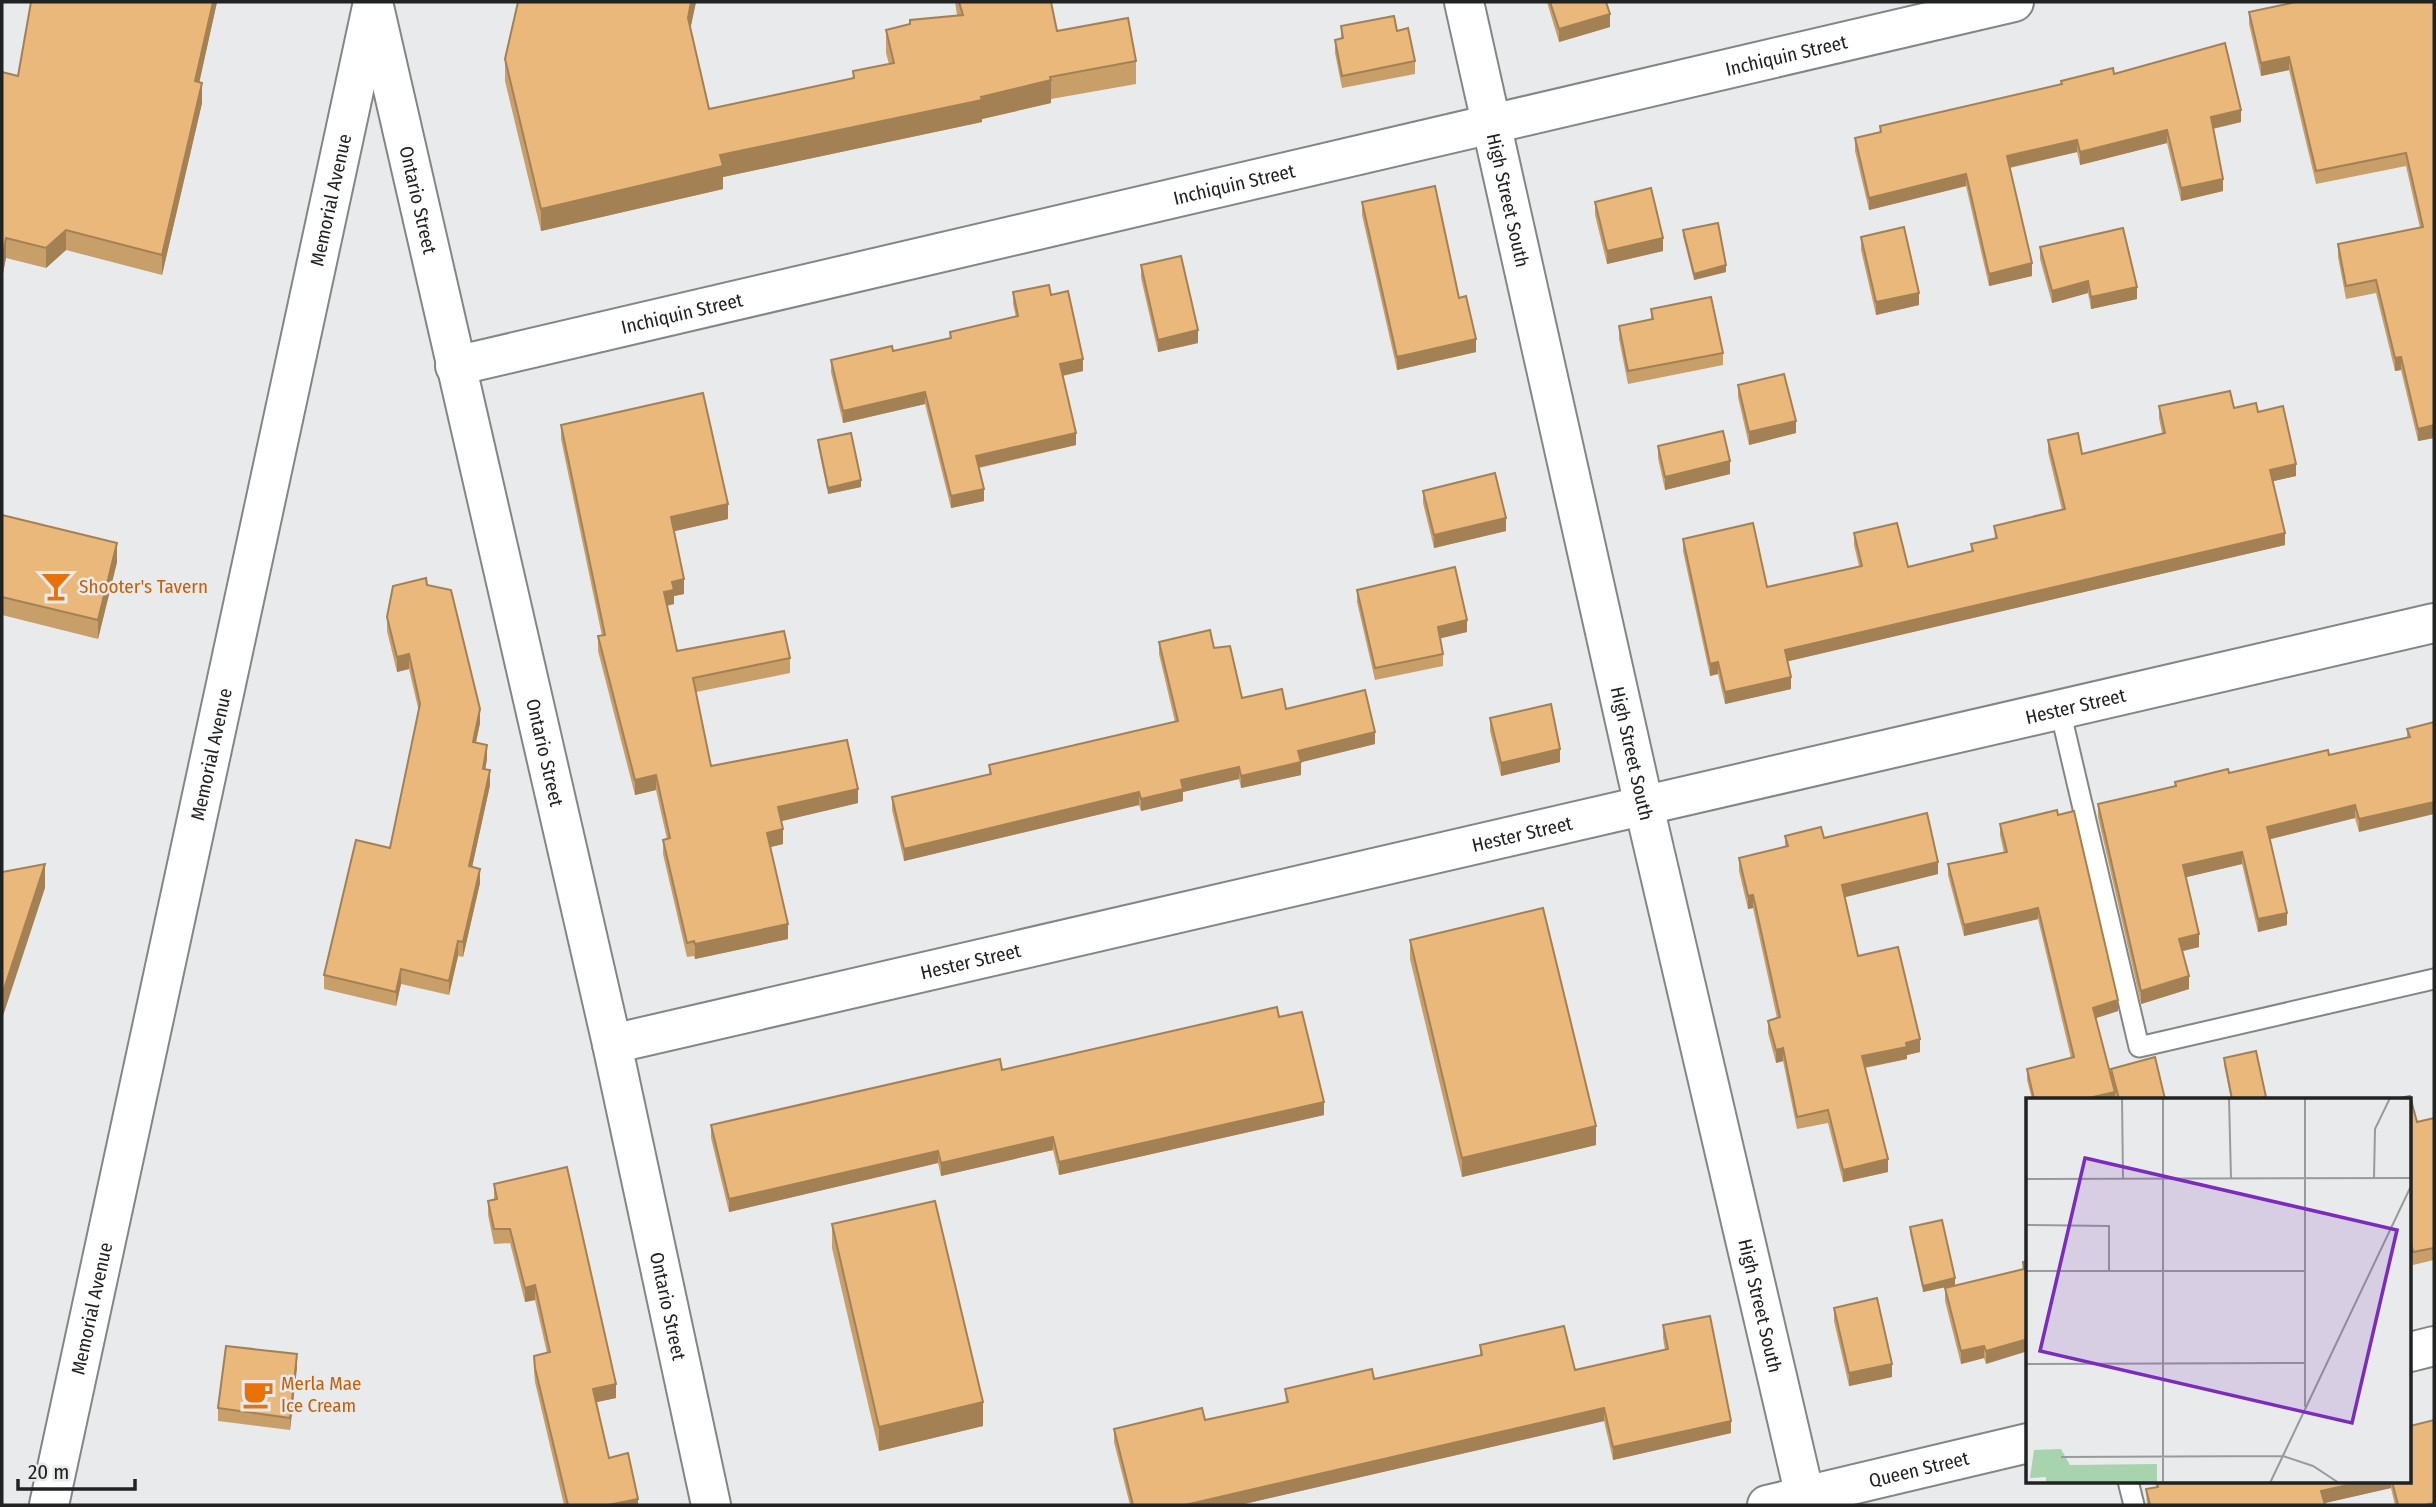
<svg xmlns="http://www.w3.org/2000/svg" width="2436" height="1507" font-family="'Fira Sans Condensed',sans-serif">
<rect width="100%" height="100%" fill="#e8eaec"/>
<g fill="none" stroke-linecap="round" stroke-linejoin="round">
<g stroke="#838586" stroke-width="23">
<g id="lane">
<path d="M2060,710l79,337 295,-68"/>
<path d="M2128,1481l6,24"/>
</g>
</g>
<g stroke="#838586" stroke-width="42">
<g id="street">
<path id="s1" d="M373,2l239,1042 99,461"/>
<path id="s2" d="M455,366l1559,-364"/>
<path id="s3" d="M612,1044l1822,-421"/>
<path d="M2410,1352l24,-6"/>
<path id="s4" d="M1767,1505l261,-62"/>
</g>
</g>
<g stroke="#838586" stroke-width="42">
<g id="secondary">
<path id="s5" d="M1464,2l180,804 163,699"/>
<path id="s6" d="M49,1505l324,-1503"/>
</g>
</g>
<use href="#lane" stroke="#fff" stroke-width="19"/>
<use href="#street" stroke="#fff" stroke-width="38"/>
<use href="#secondary" stroke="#fff" stroke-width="38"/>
</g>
<g fill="#c89e69">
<path d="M31,2h186l-18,80 3,21 -40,172 -96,-25 -20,18 -40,-10 -4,20 16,-202z"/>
<path d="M696,2l-6,27 19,80 144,-31v-7l36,-7 -3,-11v-23l71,-15 -2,-13h96l6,29 79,30v23l-85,15v4l-69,16v3l-259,55v12l-182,42 -36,-150v-22z"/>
<path d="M1547,2h59l4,25 -51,15z"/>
<path d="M2434,2v436l-16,3 -17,-71 -6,1 -19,-78 -30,6 -8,-42v-13l82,-16 -14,-62 -90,18 -27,-114 -28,6 -12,-52v-12z"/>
<path d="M1341,26l56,5 18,30v13l-73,14 -7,-35v-13l6,-2z"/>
<path d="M2114,74l127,48 -28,7 10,62 -42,10 -14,-58 -87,22 -3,-13 -67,16 22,108 -43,10 -23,-100 -97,24 -14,-59v-13l25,-6v-6l181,-41v-4z"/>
<path d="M1362,202l97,96 17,54 -79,18 -35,-155z"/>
<path d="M1595,202l68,49 -56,13 -12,-49z"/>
<path d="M1683,230l43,42 -32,8 -11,-44z"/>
<path d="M1861,237l58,68 -43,10 -15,-65z"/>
<path d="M2040,247l97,52 -46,10 -3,-16 -36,10 -12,-44z"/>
<path d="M1141,265l57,78 -40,9 -17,-74z"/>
<path d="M1013,292l38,3 32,76 -20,5 13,69 -97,23 5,33 -33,7 -26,-104 -82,19 -12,-51v-12l62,-9 57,-13v-6l66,-15 -3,-13z"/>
<path d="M1651,309l72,44v12l-95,19 -9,-45v-13l32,-6z"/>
<path d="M1738,385l58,48 -47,12 -11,-48z"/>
<path d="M2159,406l75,2 24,4 38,64 -23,5 12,64 -497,116 3,28 -66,15 -7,-30 -8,2 -27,-125v-12l84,48 92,-21 -5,-21v-12l54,34 63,-15v-8l24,-5 -1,-13 68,-16 -14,-58v-12l34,14 80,-21 -3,-15z"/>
<path d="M561,425l167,94 -54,12 10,63 -10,2v8l-7,2 10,45 113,7v15l-94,19 15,74 147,37 -77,18 2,23 -13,3 18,92 -93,20 -1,-3 -7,1 -24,-103v-14l4,-1 -11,-49 -21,5 -37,-144v-15h4l-41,-197z"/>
<path d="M818,440l43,47 -33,7 -10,-48z"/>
<path d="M1658,446l72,28 -65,16 -7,-32z"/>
<path d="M1423,491l83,40 -72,17 -11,-45z"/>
<path d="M2,515l115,47 -19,77 -96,-24z"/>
<path d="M427,585l53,138 -4,19 11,17 -2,10 5,16 -18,82 8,16 -17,74 -5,-1 -9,39 -48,-11 -5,22 -72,-17v-14l66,-127 29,-136 -10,-43 -12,3 -10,-41v-14z"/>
<path d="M1357,590l110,42 -27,6 3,16v12l-68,14 -18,-78z"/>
<path d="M1159,642l55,6 28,50 44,11 89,35 -74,18v13l-60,13 -2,-9 -56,13v9l-42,10 -2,-6 -235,56 -12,-51v-13l97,-23v-9l186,-43 -16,-68z"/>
<path d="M1490,718l70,44 -59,14 -11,-45z"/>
<path d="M2434,722l-75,110 -4,-14 -85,21 17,86 -29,7 -16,-68 -56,13 13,70 -17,4 7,38 -48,15 -43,-187v-13l77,-18v-4l154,-27 78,-18v-8z"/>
<path d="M2000,824l118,187 -22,7 15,59v-8l54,30h-50v-2v2h-83l-5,-19v-11l44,-11 -33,-139 -74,17 -16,-61v-11l56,-11 -4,-18z"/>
<path d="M1785,836l39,2 114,36 -94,23 14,59 62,96 -13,3v4l-42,9 23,104 -45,10 -15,-59 -31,6 -14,-68 -7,2 -8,-30v-12l9,-3 -24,-110 -5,1 -9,-38v-13l46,-11z"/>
<path d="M1410,940l186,205 -134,32 -52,-218z"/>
<path d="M1279,1017l45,98 -265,60 -6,-25 -112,26 -3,-13 -209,49 -18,-74v-13z"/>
<path d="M2224,1058l42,41h-35l-7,-34z"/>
<path d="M2410,1099l7,23 17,-4v142l-21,5 -2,-10h-1z"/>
<path d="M494,1184l122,214 -20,4 13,56 29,47h-74l-29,-123 -1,-11v-15l13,-3 -12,-53 -10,2 -15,-59 -16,1 -6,-29v-14l6,-2z"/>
<path d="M832,1224l151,202 -104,25 -47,-203z"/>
<path d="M1910,1227l45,58 -32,7 -13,-59z"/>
<path d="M2028,1261l-42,103 -2,-6 -23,6 -16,-63v-13l78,-19v-7z"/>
<path d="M1834,1308l58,69 -43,9 -15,-65z"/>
<path d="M1663,1325l68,108 -118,27 -9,-39 -364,84h-110l-16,-63v-13l91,-9 81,-18 -1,-13 89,-10 106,-24v-10l95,25 90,-20 -2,-12z"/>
<path d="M297,1367l-7,63 -72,-9v-13z"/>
<path d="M2156,1481h254l24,24h-39l-4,-17 -67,15 1,2h-178l-1,-16 10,-2z"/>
</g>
<g fill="#a38155">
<path d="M213,2h4l-22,100v-21z"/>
<path d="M691,2h5l-8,38v-22z"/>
<path d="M1610,14v13l-51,15v-13z"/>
<path d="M2289,57v13l-28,6v-13z"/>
<path d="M1051,80v23l-69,16v3l-259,55v12l-182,42v-22l179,-54z"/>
<path d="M202,83v20l-40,172v-20z"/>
<path d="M2241,110v12l-30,7v-12z"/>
<path d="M2167,130v13l-87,22v-13z"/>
<path d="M2077,140v12l-70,16v-12z"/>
<path d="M1966,174v12l-97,24v-12z"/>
<path d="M2223,179v12l-42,10v-13z"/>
<path d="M66,230v20l-20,18v-20z"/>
<path d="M6,238v20l-4,20v-20z"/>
<path d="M1663,238v13l-56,13v-13z"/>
<path d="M2032,263v13l-43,10v-12z"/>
<path d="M1726,265v7l-32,8v-6z"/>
<path d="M2088,281v12l-36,10v-12z"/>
<path d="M2137,287v12l-46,10v-12z"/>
<path d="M1919,293v12l-43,10v-13z"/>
<path d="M1198,330v13l-40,9v-12z"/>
<path d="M1476,339v13l-79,18v-13z"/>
<path d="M2401,357v13l-6,1v-13z"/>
<path d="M1083,359v12l-23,5v-12z"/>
<path d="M925,392v12l-82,19v-12z"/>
<path d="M1796,421v12l-47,12v-13z"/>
<path d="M2434,425v13l-16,3v-12z"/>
<path d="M1076,433v12l-100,23v-12z"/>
<path d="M1730,461v13l-65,16v-13z"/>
<path d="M2296,464v12l-26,6v-12z"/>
<path d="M861,480v7l-33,7v-6z"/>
<path d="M984,489v12l-33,7v-12z"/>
<path d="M728,504v15l-57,13v-15z"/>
<path d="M1506,518v13l-72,17v-13z"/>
<path d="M2285,533v12l-500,117v-12z"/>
<path d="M117,543v19l-19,77v-19z"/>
<path d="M684,579v15l-10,2v8l-10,2v-14l8,-10z"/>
<path d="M1467,620v12l-29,7v-12z"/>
<path d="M409,654v15l-12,3v-15z"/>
<path d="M1718,662v12l-8,2v-12z"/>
<path d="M1791,677v12l-66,15v-12z"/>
<path d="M480,709v14l-7,33v-14z"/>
<path d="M1375,732v12l-77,19v-12z"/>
<path d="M487,745v14l-4,24v-14z"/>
<path d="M1560,749v13l-59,14v-13z"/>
<path d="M1301,762v13l-60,13v-12z"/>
<path d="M1239,767v12l-56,13v9l-42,10v-12l40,-19z"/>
<path d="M490,770v15l-21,96v-15z"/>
<path d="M656,775v15l-21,5v-15z"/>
<path d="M858,789v14l-80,19v-15z"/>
<path d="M1139,792v13l-235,56v-12z"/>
<path d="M2434,802v12l-75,18v-13z"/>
<path d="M2355,805v13l-88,22v-13z"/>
<path d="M783,829v15l-16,4v-15z"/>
<path d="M2242,852v12l-59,14v-13z"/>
<path d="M1938,862v12l-96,24v-13z"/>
<path d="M45,864v24l-43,131v-24z"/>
<path d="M480,869v14l-17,74v-15z"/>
<path d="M1753,895v13l-5,1v-13z"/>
<path d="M2038,908v11l-74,17v-11z"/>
<path d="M2287,913v12l-29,7v-13z"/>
<path d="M788,924v15l-93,20v-15z"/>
<path d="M2199,934v13l-20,5v-13z"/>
<path d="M458,941v15l-9,39v-14z"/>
<path d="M401,969v15l-5,22v-14z"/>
<path d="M2189,976v13l-48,15v-13z"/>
<path d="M2118,1000v11l-25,8v-11z"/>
<path d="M1920,1039v13l-13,3v4l-45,9v-12z"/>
<path d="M1783,1048v13l-7,2v-13z"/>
<path d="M2115,1092v7h-31z"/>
<path d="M1324,1102v13l-265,60v-13z"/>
<path d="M1596,1126v19l-134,32v-19z"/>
<path d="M1053,1137v13l-112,26v-13z"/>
<path d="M938,1151v12l-209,49v-13z"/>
<path d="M1888,1159v13l-45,10v-12z"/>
<path d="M1955,1278v7l-32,7v-6z"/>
<path d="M535,1285v15l-10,2v-14z"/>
<path d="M2028,1339v12l-42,13v-13z"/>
<path d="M1984,1346v12l-23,6v-13z"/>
<path d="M297,1354v13l-7,63v-12z"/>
<path d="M1892,1364v13l-43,9v-13z"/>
<path d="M616,1384v14l-23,5v-14z"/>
<path d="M983,1402v24l-104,25v-24z"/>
<path d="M1604,1408v13l-364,84h-55z"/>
<path d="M1731,1421v12l-118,27v-13z"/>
<path d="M2366,1481h25v7l-70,16v-13z"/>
<path d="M638,1499v6h-30z"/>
</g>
<g fill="#e9b87a" stroke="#a38155" stroke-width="2">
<path d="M31,2h182l-18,79 7,2 -40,172 -96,-25 -20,18 -40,-10 -4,20v-186l16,4z"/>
<path d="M518,2h173l-3,16 21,91 145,-31 -1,-7 41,-8 -8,-33 24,-6v-4l53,-5 -4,-13h92l6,29 71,-13 8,43 -86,16 1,3 -70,17 1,3 -262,55 3,11 -182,43 -36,-150z"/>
<path d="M1550,2h56l4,12 -51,15z"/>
<path d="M2296,2h138v423l-16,4 -17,-72 -6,1 -19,-78 -30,6 -8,-42 85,-17 -17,-74 -90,18 -27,-114 -28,6 -12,-51z"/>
<path d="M1394,16l3,15 11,-3 7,33 -73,15 -7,-36 8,-2 -2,-12z"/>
<path d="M2225,43l16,67 -30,7 12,62 -42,9 -14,-58 -87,22 -3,-12 -70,16 25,107 -43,11 -23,-100 -97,24 -14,-60 26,-6 -1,-6 182,-42 -1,-3 52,-13 1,6z"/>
<path d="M1435,186l24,112 7,-2 10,43 -79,18 -35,-155z"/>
<path d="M1651,188l12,50 -56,13 -12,-49z"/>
<path d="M1718,223l8,42 -32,9 -11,-44z"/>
<path d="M1904,227l15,66 -43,9 -15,-65z"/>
<path d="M2123,228l14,59 -46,10 -3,-16 -36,10 -12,-44z"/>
<path d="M1181,256l17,74 -40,10 -17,-75z"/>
<path d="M1049,285l2,10 17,-4 15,68 -23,5 16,69 -100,23 8,33 -33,7 -26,-104 -82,19 -12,-51 61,-14 1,5 58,-13 -1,-6 68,-16 -5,-24z"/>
<path d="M1711,297l12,56 -95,18 -9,-45 34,-7 -2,-10z"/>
<path d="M1784,374l12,47 -47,11 -11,-47z"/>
<path d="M2230,391l4,17 22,-5 2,9 25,-6 13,58 -26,6 15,63 -500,117 6,27 -66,15 -7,-30 -8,2 -27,-125 70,-16 14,64 95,-21 -8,-33 43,-10 11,44 65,-16 -2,-7 26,-6 -3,-12 71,-17 -17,-69 30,-7 4,21 83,-21 -6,-27z"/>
<path d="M703,393l25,111 -57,13 13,62 -12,3 2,8 -10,2 13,59 107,-20 6,27 -97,20 18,88 136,-26 11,49 -80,18 5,22 -16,4 21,91 -93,20 -1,-3 -7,2 -24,-103 7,-2 -14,-63 -21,5 -37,-144 7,-1 -44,-210z"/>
<path d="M1723,431l7,30 -65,16 -7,-31z"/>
<path d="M851,433l10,47 -33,8 -10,-48z"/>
<path d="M1495,473l11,45 -72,17 -11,-44z"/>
<path d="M2,515l115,28 -19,77 -96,-23z"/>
<path d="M1455,567l12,53 -29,7 5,27 -68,14 -18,-78z"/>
<path d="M426,578l1,7 24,5 29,119 -7,33 14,3 -4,24 7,1 -21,96 11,3 -17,73 -5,-1 -9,40 -48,-12 -5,23 -72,-17 32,-135 34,8 30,-144 -11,-50 -12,3 -10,-40 6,-31z"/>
<path d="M1210,630l4,18 16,-2 12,52 40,-9 4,20 79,-19 10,42 -77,19 3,11 -60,14 -2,-9 -58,13 2,9 -42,10 -2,-7 -235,57 -12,-52 99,-23 -2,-9 189,-44 -19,-79z"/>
<path d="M1551,704l9,45 -59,14 -11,-45z"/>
<path d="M2434,722v80l-75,17 -4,-14 -88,22 20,86 -29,6 -16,-67 -59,13 16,69 -20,5 10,37 -48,15 -43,-187 78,-18 -1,-4 53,-13 1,4 99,-23 1,5 81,-18 -3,-8z"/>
<path d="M2057,810l1,5 16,-4 44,189 -25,8 22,84 -31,7h-50l-7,-30 47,-12 -36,-149 -74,17 -16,-61 59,-12 -7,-28z"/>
<path d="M1927,813l11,49 -96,23 16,71 40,-9 22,92 -14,4 1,4 -45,9 26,103 -45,11 -15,-60 -31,7 -14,-69 -7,2 -8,-29 12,-4 -27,-122 -5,1 -9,-38 49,-12 -3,-10 36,-9 3,11z"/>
<path d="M45,864l-43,131v-123z"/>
<path d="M1543,908l53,218 -134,32 -52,-218z"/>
<path d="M1277,1007l2,10 23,-5 22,90 -265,60 -6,-25 -112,26 -3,-12 -209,48 -18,-74 289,-66 2,11z"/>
<path d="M2256,1051l10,46 -10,2h-24l-8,-41z"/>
<path d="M2155,1057l10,42h-46l-8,-30z"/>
<path d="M2410,1096l7,26 17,-4v130l-21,4 -2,-10h-1v-143h-15z"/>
<path d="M567,1167l49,217 -23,5 16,69 19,-5 10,46 -30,6h-40l-33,-137 -1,-12 16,-4 -15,-67 -10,3 -15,-59h-16l-6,-28 9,-2 -3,-15z"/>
<path d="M935,1201l48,201 -104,25 -47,-203z"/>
<path d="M1942,1220l13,58 -32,8 -13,-59z"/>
<path d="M2028,1261v78l-42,12 -2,-5 -23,5 -16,-63 79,-19 -1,-7z"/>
<path d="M1877,1298l15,66 -43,9 -15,-65z"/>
<path d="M1710,1316l21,105 -118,26 -9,-39 -419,97h-52l-19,-76 88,-21 3,12 83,-18 -3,-13 87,-20 2,10 108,-24 -2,-10 84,-19 11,44 93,-21 -5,-24z"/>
<path d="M226,1346l71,8 -7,64 -72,-10z"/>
<path d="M2434,1420v83l-9,2h-27l-6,-24h18v-55z"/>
<path d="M2157,1481h209l-45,10 4,14h-175l-4,-16 12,-2z"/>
</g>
<defs>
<g id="bar-bare" transform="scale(2.415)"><path d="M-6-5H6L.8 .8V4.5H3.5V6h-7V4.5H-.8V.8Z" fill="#e8710a" stroke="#e8eaec" stroke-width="2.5" paint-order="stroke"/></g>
<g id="cafe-bare" transform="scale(2.415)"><path d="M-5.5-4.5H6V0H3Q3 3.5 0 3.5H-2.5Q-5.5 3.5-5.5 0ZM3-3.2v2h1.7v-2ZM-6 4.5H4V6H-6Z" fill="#e8710a" stroke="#e8eaec" stroke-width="2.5" paint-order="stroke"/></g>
</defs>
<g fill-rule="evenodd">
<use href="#bar-bare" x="56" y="586"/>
<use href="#cafe-bare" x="258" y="1394"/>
</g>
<g text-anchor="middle" stroke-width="5" stroke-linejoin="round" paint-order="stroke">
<g font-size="19" fill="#212222" stroke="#e8eaec">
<text dy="7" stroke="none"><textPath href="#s2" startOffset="1367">Inchiquin Street</textPath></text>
<text dy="7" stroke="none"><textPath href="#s2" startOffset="800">Inchiquin Street</textPath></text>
<text dy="7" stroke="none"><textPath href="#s6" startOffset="1335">Memorial Avenue</textPath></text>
<text dy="7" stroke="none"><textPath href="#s1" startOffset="203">Ontario Street</textPath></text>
<text dy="7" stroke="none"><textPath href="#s5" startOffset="203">High Street South</textPath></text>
<text dy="7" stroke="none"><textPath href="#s2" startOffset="233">Inchiquin Street</textPath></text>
<text dy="7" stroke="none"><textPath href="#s3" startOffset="1502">Hester Street</textPath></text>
<text dy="7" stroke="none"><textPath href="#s1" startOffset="770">Ontario Street</textPath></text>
<text dy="7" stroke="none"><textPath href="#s6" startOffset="768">Memorial Avenue</textPath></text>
<text dy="7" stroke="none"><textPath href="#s5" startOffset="770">High Street South</textPath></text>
<text dy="7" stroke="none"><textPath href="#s3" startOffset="934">Hester Street</textPath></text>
<text dy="7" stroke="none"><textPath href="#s3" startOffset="368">Hester Street</textPath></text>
<text dy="7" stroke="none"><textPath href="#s1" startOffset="1337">Ontario Street</textPath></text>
<text dy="7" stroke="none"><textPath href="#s5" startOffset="1337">High Street South</textPath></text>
<text dy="7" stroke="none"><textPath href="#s6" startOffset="201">Memorial Avenue</textPath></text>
<text dy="7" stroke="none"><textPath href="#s4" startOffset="156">Queen Street</textPath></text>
</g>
<g font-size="19" fill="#c56008" stroke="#e8eaec" text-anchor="start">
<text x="79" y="593">Shooter's Tavern</text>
<text x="281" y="1390">Merla Mae<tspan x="281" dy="22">Ice Cream</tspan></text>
</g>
</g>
<g transform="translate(2026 1098)">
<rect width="385" height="385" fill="#e8eaec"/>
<path d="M35,351l9,16 87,-1v19h-111v-6l-16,1 4,-28z" fill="#a7d4ae"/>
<path fill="none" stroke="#989a9b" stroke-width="2" d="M96,0l1,80M137,0v385M203,0l2,80M348,80l1,-49 15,-31M0,81l385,-1M0,127l83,1v45M0,173h279M0,266l279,-1M279,309v-309M35,359l222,-1 30,10 26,17M244,385l141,-297"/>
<path fill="#7b2cbf" fill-opacity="0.15" stroke="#7b2cbf" stroke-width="3.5" d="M59,60l312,72 -45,193 -312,-72z"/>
<rect width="385" height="385" fill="none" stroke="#212222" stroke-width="3.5"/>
</g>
<rect width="2436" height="1507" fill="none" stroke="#212222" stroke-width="7"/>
<path d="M18 1479v10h117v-10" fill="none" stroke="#212222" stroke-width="3.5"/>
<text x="28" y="1479" font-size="21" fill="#212222" stroke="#e8eaec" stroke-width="5" paint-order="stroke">20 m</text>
</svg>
